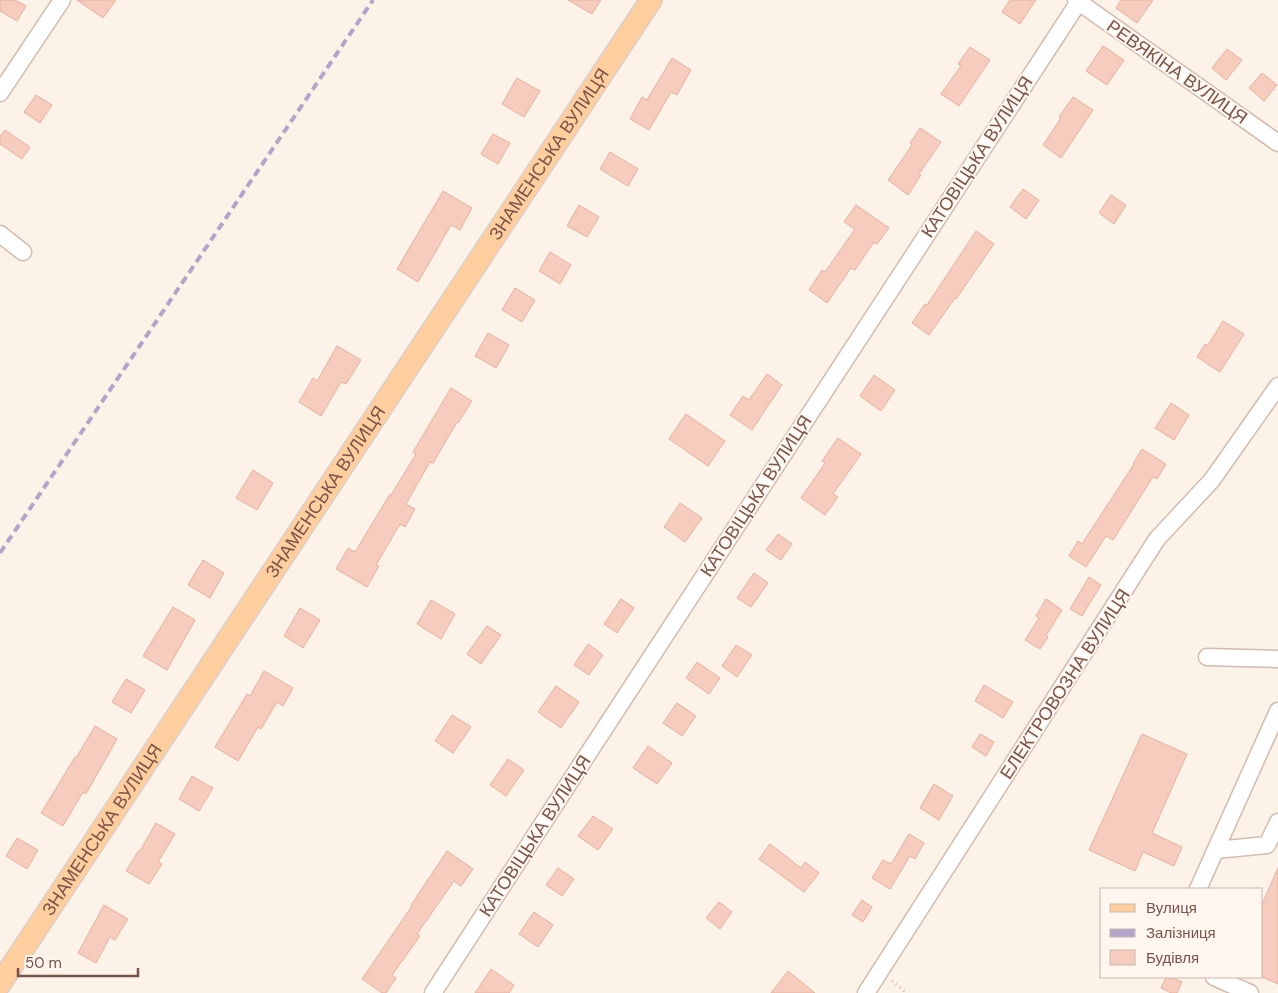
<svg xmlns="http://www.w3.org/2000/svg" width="1278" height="993" font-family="'DM Sans',sans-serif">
<rect width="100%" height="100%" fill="#fdf2e8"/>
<g fill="#f5ccbe" stroke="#e8b09d">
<path d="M0,0h15l11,6 -9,15 -17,-10z"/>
<path d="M77,0h39l-13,18z"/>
<path d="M568,0h33l-9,14z"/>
<path d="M1010,0h26l-16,24 -18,-12z"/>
<path d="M1121,0h32l-16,23 -21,-15z"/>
<path d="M1103,46l21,14 -17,25 -21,-14z"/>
<path d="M970,47l20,13 -31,46 -18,-12 20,-28 -3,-2z"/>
<path d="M1227,49l15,11 -16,20 -14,-12z"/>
<path d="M672,58l19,12 -14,25 -6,-3 -22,38 -19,-11 12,-22 5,3z"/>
<path d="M1262,73l15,12 -13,16 -15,-13z"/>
<path d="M517,78l23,13 -16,26 -22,-13z"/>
<path d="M36,95l16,10 -12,18 -16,-11z"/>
<path d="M1073,97l20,13 -32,48 -18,-13 18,-27 -2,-1z"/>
<path d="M920,128l21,14 -22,32 2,1 -13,20 -20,-15 24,-35 -2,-2z"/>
<path d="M5,130l25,17 -8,12 -22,-15v-8z"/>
<path d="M493,134l17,9 -12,21 -17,-10z"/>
<path d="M610,152l28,17 -10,17 -28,-17z"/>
<path d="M1023,189l16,11 -13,19 -16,-12z"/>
<path d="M443,191l29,17 -12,22 -9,-5 -33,57 -21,-13z"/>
<path d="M1111,195l15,10 -12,19 -15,-11z"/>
<path d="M579,205l20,12 -12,20 -20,-11z"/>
<path d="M856,205l33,23 -12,16 -3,-2 -19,28 -4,-2 -24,35 -18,-13 13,-20 3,2 30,-43 -11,-7z"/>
<path d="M976,231l18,13 -38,55 -1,-1 -26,37 -17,-12 13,-19 2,1z"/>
<path d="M550,252l21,13 -11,19 -21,-13z"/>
<path d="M515,288l20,12 -13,22 -20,-12z"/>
<path d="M1223,321l21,13 -24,38 -23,-15 8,-13 3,1z"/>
<path d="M488,333l21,12 -13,23 -21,-12z"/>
<path d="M337,346l24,14 -15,24 -5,-2 -20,34 -22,-14 14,-24 4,3z"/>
<path d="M767,374l15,11 -30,45 -22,-15 13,-19 6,4z"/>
<path d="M874,375l21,15 -14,21 -21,-15z"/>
<path d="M451,388l21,13 -14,22 -1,-1 -24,41 -3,-1 -24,42 9,5 -10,18 -5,-3 -24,41 3,1 -12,21 -31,-18 12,-21 7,4 35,-58 1,1 25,-41 -3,-2z"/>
<path d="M1171,403l18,12 -15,25 -19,-12z"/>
<path d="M686,414l39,27 -17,25 -39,-27z"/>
<path d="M838,438l23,16 -28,40 5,3 -13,18 -24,-17 24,-35 -3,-2z"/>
<path d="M1142,449l24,15 -9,15 -4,-2 -40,63 -7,-4 -20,31 -17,-11 9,-15 4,3 52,-80h-1z"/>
<path d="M253,470l20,13 -16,27 -21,-12z"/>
<path d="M680,503l22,15 -17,24 -21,-15z"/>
<path d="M778,534l14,10 -11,16 -15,-10z"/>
<path d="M203,560l21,13 -14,25 -22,-13z"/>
<path d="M754,573l14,10 -17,24 -14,-9z"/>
<path d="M1089,577l12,8 -19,31 -12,-7z"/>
<path d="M621,599l13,9 -17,25 -13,-9z"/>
<path d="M1046,599l16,11 -16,26 2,1 -8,12 -15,-9 14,-22 -3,-2z"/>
<path d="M431,600l24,14 -14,25 -24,-15z"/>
<path d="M173,607l22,13 -28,50 -24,-14z"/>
<path d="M300,608l20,12 -17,28 -19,-12z"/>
<path d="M487,626l14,9 -20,29 -14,-10z"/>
<path d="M588,644l15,11 -14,20 -15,-10z"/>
<path d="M736,645l16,10 -15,22 -15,-11z"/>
<path d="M697,662l23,16 -11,16 -23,-16z"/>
<path d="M264,671l29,17 -10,18 -6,-4 -16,27 -3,-2 -20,34 -23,-14 32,-53 3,2z"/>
<path d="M126,679l19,11 -14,23 -19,-11z"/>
<path d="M984,685l29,17 -10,16 -28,-17z"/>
<path d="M556,686l23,16 -18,26 -23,-16z"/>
<path d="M677,703l19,13 -14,20 -19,-13z"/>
<path d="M452,715l19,12 -18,26 -18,-12z"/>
<path d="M95,726l22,13 -31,55 -3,-2 -20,34 -22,-13 34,-56 1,1z"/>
<path d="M980,734l14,8 -8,14 -14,-9z"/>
<path d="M1142,734l45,20 -35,79 30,14 -8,19 -31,-14 -8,19 -46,-21z"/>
<path d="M648,746l24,17 -15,21 -24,-16z"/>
<path d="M508,759l16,11 -18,26 -16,-11z"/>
<path d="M192,776l21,12 -14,23 -20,-12z"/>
<path d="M934,784l19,12 -14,24 -19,-12z"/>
<path d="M593,816l20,13 -15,21 -20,-14z"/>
<path d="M156,823l19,11 -17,28 4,2 -13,20 -23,-13 13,-21 1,1z"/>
<path d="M909,834l15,9 -9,16 -5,-3 -20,33 -18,-11 11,-18 8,4z"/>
<path d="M17,838l21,12 -11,19 -21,-13z"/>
<path d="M770,844l31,24 4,-6 14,11 -15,19 -45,-33z"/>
<path d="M447,851l26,18 -12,17 -7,-5 -37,53 3,2 -28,39 4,3 -10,15h-4l-20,-14 50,-73 -1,-1z"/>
<path d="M558,868l16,11 -12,17 -16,-11z"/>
<path d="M1278,868v116l-16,-7v-73z"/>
<path d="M862,900l10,7 -9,15 -11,-7z"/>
<path d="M719,902l13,10 -12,17 -14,-11z"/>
<path d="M104,905l24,14 -13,21 -5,-3 -14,26 -18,-10z"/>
<path d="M534,912l19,13 -15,22 -19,-13z"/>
<path d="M491,969l23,16 -5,8h-34z"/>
<path d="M788,971l27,22h-44z"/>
<path d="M1166,977h4l12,5 -5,11h-6l-10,-5z"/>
</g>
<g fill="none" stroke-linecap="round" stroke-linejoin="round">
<g stroke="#d3bbaf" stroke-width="19">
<g id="minor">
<path d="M1076,0l202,143"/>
<path d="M0,93l62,-93"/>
<path d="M0,234l23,18"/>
<path d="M1207,657l71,2"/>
<path d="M1216,850l51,-5 11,-23"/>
<path d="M1198,889l80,-178"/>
<path d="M1214,977l36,16"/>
<path d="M433,993l149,-230 498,-763"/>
<path d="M866,993l291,-454 55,-59 66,-94"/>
</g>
</g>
<g stroke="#dacfcc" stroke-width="24">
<g id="major">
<path id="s1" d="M0,984l651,-984"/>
</g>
</g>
<path stroke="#daafa0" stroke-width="3" stroke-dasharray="1 4" stroke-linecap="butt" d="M892,981l15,12"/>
<use href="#minor" stroke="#fff" stroke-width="16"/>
<use href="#major" stroke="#ffce9e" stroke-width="21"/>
<path stroke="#b3a4c9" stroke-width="4" stroke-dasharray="8 5" stroke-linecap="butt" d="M0,553l373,-553"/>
</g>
<g text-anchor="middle" stroke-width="4" stroke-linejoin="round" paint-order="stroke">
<g font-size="18" fill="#7a544a" stroke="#fff7ef">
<text transform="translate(1177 72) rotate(35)" y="6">РЕВЯКІНА ВУЛИЦЯ</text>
<text dy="6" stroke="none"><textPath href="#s1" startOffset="995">ЗНАМЕНСЬКА ВУЛИЦЯ</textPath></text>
<text transform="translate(977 157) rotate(-57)" y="6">КАТОВІЦЬКА ВУЛИЦЯ</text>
<text dy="6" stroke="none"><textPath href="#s1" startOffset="590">ЗНАМЕНСЬКА ВУЛИЦЯ</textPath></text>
<text transform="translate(756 496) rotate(-57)" y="6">КАТОВІЦЬКА ВУЛИЦЯ</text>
<text transform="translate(1065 684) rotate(-57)" y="6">ЕЛЕКТРОВОЗНА ВУЛИЦЯ</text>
<text dy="6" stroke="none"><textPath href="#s1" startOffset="185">ЗНАМЕНСЬКА ВУЛИЦЯ</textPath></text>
<text transform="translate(535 836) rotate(-57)" y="6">КАТОВІЦЬКА ВУЛИЦЯ</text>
</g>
</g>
<rect x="1100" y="888" width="162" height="90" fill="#fff7ef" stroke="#cab6ad"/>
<rect x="1110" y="904" width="25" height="8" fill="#ffce9e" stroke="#cab6ad"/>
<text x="1146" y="913" font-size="15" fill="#7a544a">Вулиця</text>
<rect x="1110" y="929" width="25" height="8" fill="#b3a4c9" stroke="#cab6ad"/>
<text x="1146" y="938" font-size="15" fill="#7a544a">Залізниця</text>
<rect x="1110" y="950" width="25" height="15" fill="#f5ccbe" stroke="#cab6ad"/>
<text x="1146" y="963" font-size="15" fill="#7a544a">Будівля</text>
<path d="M18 968v8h120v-8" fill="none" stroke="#7a544a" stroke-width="2.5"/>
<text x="25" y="968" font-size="15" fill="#7a544a" stroke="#fff7ef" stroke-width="4" paint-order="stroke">50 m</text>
</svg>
